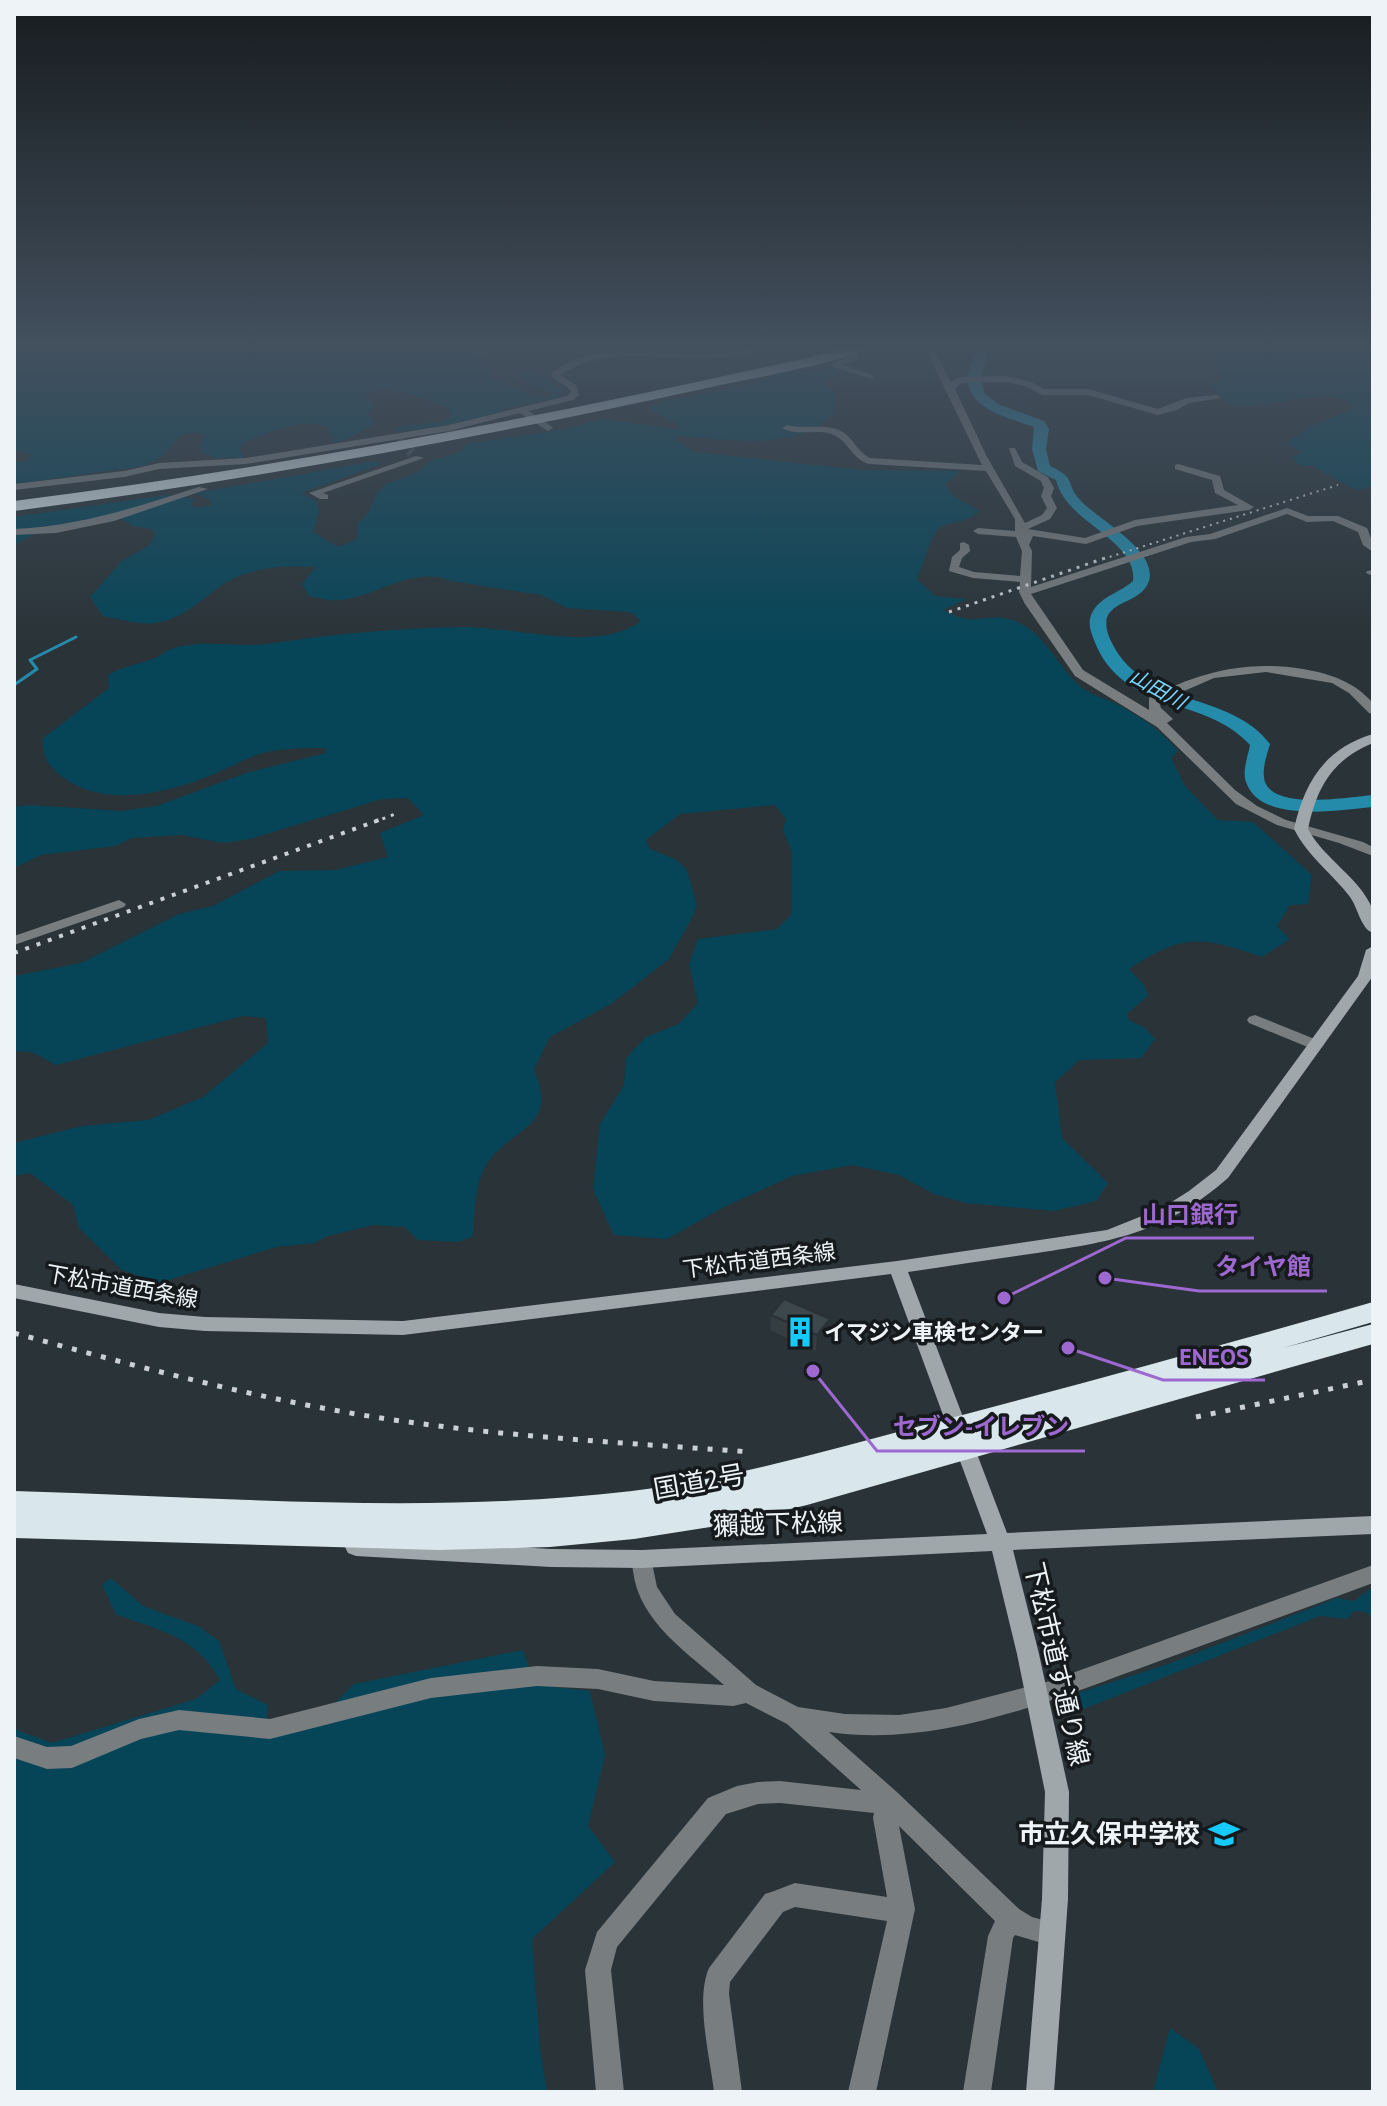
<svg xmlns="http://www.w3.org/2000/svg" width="1387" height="2106" font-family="'PT Sans','Noto Sans JP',sans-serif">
<rect width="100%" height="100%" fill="#293338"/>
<g fill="#064558">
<path d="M14,350h432l41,8 -12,3 17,10v9l34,11 4,5 17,1 5,-4 -15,-5 -25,-20 31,7 20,16 -5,7 -52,10 -4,4c-36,9 -71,18 -108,19l3,-4 44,-5 11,-7 -2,-6c-28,-11 -53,-24 -84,-16l7,12 -5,9 7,8c-15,10 -23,18 -42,20l-5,-15c-28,-11 -58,6 -85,16l-3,6 4,9h-28l-16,-7 4,-17c-27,-6 -27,9 -43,23 -5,4 -13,6 -18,9l-129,18v-21l14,-3 4,-6 -18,-4z"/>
<path d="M1206,350h167v136l-16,4 -44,-24 -15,-1 -5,-7 9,-6 -16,-8 24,-18 38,-14 4,-3v-6c-31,-20 -103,15 -129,-3 -4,-3 -8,-10 -12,-15l10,-5 -5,-15 2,-5z"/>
<path d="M831,367l10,2 -16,14 10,11 -2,20c-40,39 -103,25 -153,22l-5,3 19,13 167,18 100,1 -16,13 9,12 25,15c-12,12 -22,9 -36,15 -13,6 -19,38 -26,53l18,17 32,3 -24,11c33,18 37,3 66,9 32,7 48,47 71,67 9,8 23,12 34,17 24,12 46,26 64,48l-7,7 14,28 33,34 35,2 59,53 -4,29 -18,1 -13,21 13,13 -28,18c-61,-21 -78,-24 -133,12l15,16 4,11 -21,18 2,6 16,8 10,11 -14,19 -61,2 -25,22 7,56 46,45 -12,18 -42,10 -88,-8 -32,-9 -35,-19 -47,-10 -60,11 -68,31 -57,32 -53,-4 -21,-46 7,-65 24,-39 2,-27 20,-21 33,-13 19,-21 -9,-39 9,-25 79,-10 15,-15v-62l-9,-22 3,-11 -11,-14 -95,9 -34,26 4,9 25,10 12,11 10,35 -5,13 -23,41 -58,45 -61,33 -16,32c23,57 -13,54 -43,89 -16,18 -17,55 -18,78l-14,6 -41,-2 -13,-13 -32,-2 -45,11 -14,7 -38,4 -117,36 -37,-13 -43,-42 -6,-23 -43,-32 -16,3v-33l68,-17 66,-6 55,-23 65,-54 -2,-25 -23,-2 -187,49 -24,-13 -18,-1v-75l67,-13 98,-49 34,-8 66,-35 57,-1 52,-13 -8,-24 44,-18 -16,-17 -26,1 -132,40 -27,4 -41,-8 -50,3 -17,8 -74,9 -27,13v-61l17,-2 90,6 36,-5 89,-33 80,-20 -1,-5c-21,0 -41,0 -62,5 -20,6 -37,17 -56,24 -43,17 -103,30 -143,1 -16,-12 -22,-20 -21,-40l66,-50 -1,-13c15,-9 29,-10 45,-16 6,-2 11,-7 16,-9 31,-12 66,-2 98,-6 64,-10 130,-16 195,-17 51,-1 136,27 179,-6l-11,-9 -63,-4 -26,-13 -90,-14c-36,-15 -69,12 -104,18 -14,3 -25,0 -38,-3l-7,-12 14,-17c-27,-2 -63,0 -87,14 -21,12 -38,32 -64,40 -20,6 -42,-1 -62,-5l-13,-19 32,-36 28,-16 5,-11 -4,-5 -18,-3 -12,-8 -78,11 -29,16v-28l153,-22 28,4 -4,6 7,3 14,-3 -2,-5 -14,-7 174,-31 14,1 -83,30 16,9 2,9 -6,21 26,15 18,-8 1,-16 11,-11 9,-20 8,-8 30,-11 15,-12 31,-10 4,-7 94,-14 43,-11 72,10 7,-2 -31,-16v-4l15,-6 88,-17 20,-10 43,-3z"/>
<path d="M111,1578l32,28 55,20 21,15 17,48 32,16 -3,29 53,-14 36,-36 169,-34 12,35 55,6 15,64 -17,71 27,36 -83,77 8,109 7,44h-533v-363l38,14 144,-44 24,-19c-25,-45 -59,-48 -104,-66l-14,-29z"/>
<path d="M1373,1587v31l-8,-6 -11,-1 -7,8 -27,-3 -244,96 -7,-4 3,-13 96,-31 169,-66 17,3z"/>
<path d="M1170,2028l29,21 19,43h-65z"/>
</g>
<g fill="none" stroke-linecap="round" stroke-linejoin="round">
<path stroke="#258bab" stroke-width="3" d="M14,685l23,-16 -7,-9 46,-23"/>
<path fill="#258bab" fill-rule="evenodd" d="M977,350h12l-8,26 3,17 16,12 44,16 5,8 -3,20 4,17c28,13 14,16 30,34 17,19 78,50 69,81 -9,28 -61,16 -36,64 33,63 117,46 157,99 -3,11 -9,26 -5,38 10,28 85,15 108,13v12c-34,3 -113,17 -127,-25 -4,-11 2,-26 4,-37 -44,-50 -128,-30 -156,-105 -4,-10 -7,-19 -1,-29 9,-15 28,-19 40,-30 5,-41 -67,-58 -77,-101l-18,-9 -6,-22 2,-22c-24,-9 -70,-18 -66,-52 1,-8 6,-17 9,-25z"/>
<path stroke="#465054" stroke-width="10" stroke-dasharray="10 5" stroke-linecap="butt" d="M398,440l14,13"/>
<g fill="#787d7f" fill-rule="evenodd">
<path d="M742,350h19c-8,4 -20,5 -30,6 -56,9 -121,-15 -171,19l16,10 3,10 -6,5 -44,11 22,15 2,2 -5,3 -28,-18 -71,18 -203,33 -87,5 -35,8 -110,13v-6l110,-13 35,-8 87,-5 203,-33 118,-29 4,-4c-4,-9 -17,-9 -20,-18 39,-34 99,-20 147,-20 15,0 29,-2 44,-4z"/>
<path d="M844,350h9l7,5 -3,5 -14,5 30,10v4l-41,-12v-4l19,-7z"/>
<path d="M926,350h8l17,32 8,-5 47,-1 25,6 13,7h44l70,20 29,-11 30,-3 4,3 -32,5 -12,7 -19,5 -70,-20h-46l-17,-9 -19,-4 -45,1 -6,6 31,66 39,68 17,-8 5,-7 -6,-12 3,-8 -3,-7 -26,-15 -6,-18h6l7,14 26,15 6,11 -3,8 6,12 -7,11 -22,10 57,9 50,-18 103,-15 -23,-12 -3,-13 -37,-11v-4l3,-1 42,12 4,14 30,17 -5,3 -112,16 -51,18 -53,-8 -4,9 3,6 -1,36 155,-50 24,-3 77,-26 21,8h30l29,12 6,15v9l-10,-7 -5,-13 -25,-11 -26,1 -20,-8 -72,25 -24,3 -160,52 52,76 66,40v-12c50,-26 97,-38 154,-29 28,5 50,12 70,34v11l-4,-1 -20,-20 -17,-10 -66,-11 -52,6 -55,24 2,6 12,11 -6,4 68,67 22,16 29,14 77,22 10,5v9l-34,-13 -62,-18 -41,-21 -79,-77 -82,-51 -50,-72 -6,-12 1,-10 -47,-4 -24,-7 3,-14 8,-7v-7l4,-1 5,3 1,6 -8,7 -3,9 15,5 46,4 2,-25 -6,-14 -38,-3 -5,-3 5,-3 37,3v-12l-29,-48 -117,-7c-17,-5 -20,-22 -35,-29 -16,-7 -36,2 -52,-7l5,-3c17,5 37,-2 54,6 12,6 16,21 29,27l112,7z"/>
<path d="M416,456l8,2 -101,35 5,2v4h-8l-11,-6z"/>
<path d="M199,487l9,2 -94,32 -58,12 -42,2v-6c67,-3 122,-22 185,-42z"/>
<path d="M1373,570v6l-7,-3 1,-2z"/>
<path d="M119,900l7,4 -2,3 -110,38v-9z"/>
<path d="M1255,1015l67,27 2,3 -8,5 -6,-2 -61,-25 -2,-3 2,-3z"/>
<path d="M642,1550l8,3 7,34 18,27 81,71 42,22 47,7 54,1 47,-7 104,-27 323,-116v18c-73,27 -146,53 -219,80 -102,37 -214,85 -325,69l69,61 121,116 13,8 29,8 4,9 -4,9 -9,3 -37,-11 -2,3 -22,154h-28l25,-156 7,-15 -96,-95 16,83 -39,183h-28l39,-171 -92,-14 -12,5 -53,70 -1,12 13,98h-28c-4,-35 -19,-92 -5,-124l56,-74 9,-3 21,-8 92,14 -14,-79 1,-5 -94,-10 -22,1 -32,10 -109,133 -6,23 13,122h-28l-11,-122 12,-38 111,-134 29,-12 21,-4 22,-1 81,9 -74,-66 -41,-21 -13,3 -79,-5 -56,-12 -61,-3 -106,12 -161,41 -91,-9 -38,9 -69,29 -25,1 -33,-11v-22l33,11 24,-1 68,-27 40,-9 91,9 161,-41 106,-12 61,3 56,12 70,4c-36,-32 -85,-63 -91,-114 -1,-8 -2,-11 1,-18z"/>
</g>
<g fill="#9fa7ab" fill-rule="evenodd">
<path d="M1373,734v9c-41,17 -56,44 -65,86 16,30 51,48 64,79 3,7 1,18 1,25 -12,-4 -15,-25 -23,-36 -18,-24 -42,-40 -56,-68 10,-46 31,-81 79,-95z"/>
<path d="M1373,946v30l-145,202c-64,56 -117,64 -198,76 -41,6 -81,12 -122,18l99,261 366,-17v18l-360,16 26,104 30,138 -1,107 -14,193h-28l16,-193 3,-107 -28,-138 -25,-103 -350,17 -91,-1 -195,-11 -8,-3 -3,-6 3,-6 8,-3 195,11 91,1 345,-16 -96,-260 -488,61 -198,-4 -46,-4 -145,-29v-14l145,29 46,4 198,4 494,-60 210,-31 55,-22 27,-17 27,-21 142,-194 8,-26z"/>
</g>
<g fill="#d9e6eb" fill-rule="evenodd">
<path d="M841,350h21c-16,12 -119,30 -146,36 -232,51 -466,94 -702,125v-10c279,-35 553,-89 827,-151z"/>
<path d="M1373,1302v20l-90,26 90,-24v20l-566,161 -84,20 -89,14 -84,8 -111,3 -425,-12v-47c204,6 416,24 618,0 99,-12 196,-41 292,-66 150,-39 300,-80 449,-123z"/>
</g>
<path stroke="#cad0d4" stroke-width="2" stroke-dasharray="2 5" stroke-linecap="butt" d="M1103,559l235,-74"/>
<g stroke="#cad0d4" stroke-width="3" stroke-dasharray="3 6" stroke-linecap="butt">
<path d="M949,612l159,-55"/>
<path d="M374,822l24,-9"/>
</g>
<path stroke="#cad0d4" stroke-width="4" stroke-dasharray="4 8" stroke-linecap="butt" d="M14,953l365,-133"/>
<g stroke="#cad0d4" stroke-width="5" stroke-dasharray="5 10" stroke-linecap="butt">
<path d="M14,1333c121,33 243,66 367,85 123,19 247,25 370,34"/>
<path d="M1196,1417l177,-37"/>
</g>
</g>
<path fill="#343e41" d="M771,1315l58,20 -13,16 -46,-21z"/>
<path fill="#2b3235" d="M830,1319l-1,16 -13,16 1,-16z"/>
<path fill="#3d484c" stroke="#2b3235" stroke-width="2" d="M784,1299l46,20 -13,16 -46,-20z"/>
<linearGradient id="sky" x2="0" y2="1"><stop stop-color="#171c1f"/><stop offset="0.54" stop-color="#43505e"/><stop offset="1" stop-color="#43505e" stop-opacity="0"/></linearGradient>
<rect width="1387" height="644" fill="url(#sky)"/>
<defs>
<g id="building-bare" transform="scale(2.4)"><path d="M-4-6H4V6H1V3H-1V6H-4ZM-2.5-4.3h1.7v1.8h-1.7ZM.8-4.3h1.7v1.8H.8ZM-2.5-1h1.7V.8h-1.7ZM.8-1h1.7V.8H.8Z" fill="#16cafb" stroke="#161a1c" stroke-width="2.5" paint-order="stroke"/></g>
<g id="school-bare" transform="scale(2.4)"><path d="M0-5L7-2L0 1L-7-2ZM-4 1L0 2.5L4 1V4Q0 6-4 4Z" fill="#16cafb" stroke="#161a1c" stroke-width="2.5" paint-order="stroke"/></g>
</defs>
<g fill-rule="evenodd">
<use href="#building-bare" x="800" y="1332"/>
<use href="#school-bare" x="1224" y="1834"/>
</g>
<g text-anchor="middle" stroke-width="7" stroke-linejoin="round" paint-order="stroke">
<g font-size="20" font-style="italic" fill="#79dbff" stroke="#161a1c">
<text transform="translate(1158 689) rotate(29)" y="7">山田川</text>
</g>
<g font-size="22" fill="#edf3f6" stroke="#161a1c">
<text transform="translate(759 1260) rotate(-7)" y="8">下松市道西条線</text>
<text transform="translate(122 1286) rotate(10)" y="8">下松市道西条線</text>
</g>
<g font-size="22" font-weight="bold" fill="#edf3f6" stroke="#161a1c" text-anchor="start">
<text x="824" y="1340">イマジン車検センター</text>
</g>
<g font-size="26" fill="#edf3f6" stroke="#161a1c">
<text transform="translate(699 1482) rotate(-10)" y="9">国道2号</text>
<text transform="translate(778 1524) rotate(-2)" y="9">獺越下松線</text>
<text transform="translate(1057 1664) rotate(77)" y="9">下松市道す通り線</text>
</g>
<g font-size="26" font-weight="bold" fill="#edf3f6" stroke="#161a1c" text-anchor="end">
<text x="1200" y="1843">市立久保中学校</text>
</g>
</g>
<path fill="none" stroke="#9d68d0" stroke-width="3" d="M1004 1298L1126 1238H1254M1105 1278L1199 1291H1327M1068 1348L1163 1380H1265M813 1371L877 1451H1085"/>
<g fill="#9d68d0" stroke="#161a1c" stroke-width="3">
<circle cx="1004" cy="1298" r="8"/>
<circle cx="1105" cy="1278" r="8"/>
<circle cx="1068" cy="1348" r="8"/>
<circle cx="813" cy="1371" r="8"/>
</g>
<g font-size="24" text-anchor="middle" font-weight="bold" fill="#9d68d0" stroke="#161a1c" stroke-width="7" stroke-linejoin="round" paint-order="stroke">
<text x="1190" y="1223">山口銀行</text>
<text x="1263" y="1275">タイヤ館</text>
<text x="1214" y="1365">ENEOS</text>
<text x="981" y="1435">セブン-イレブン</text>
</g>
<rect width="1387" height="2106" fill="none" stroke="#edf3f6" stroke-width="32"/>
</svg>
